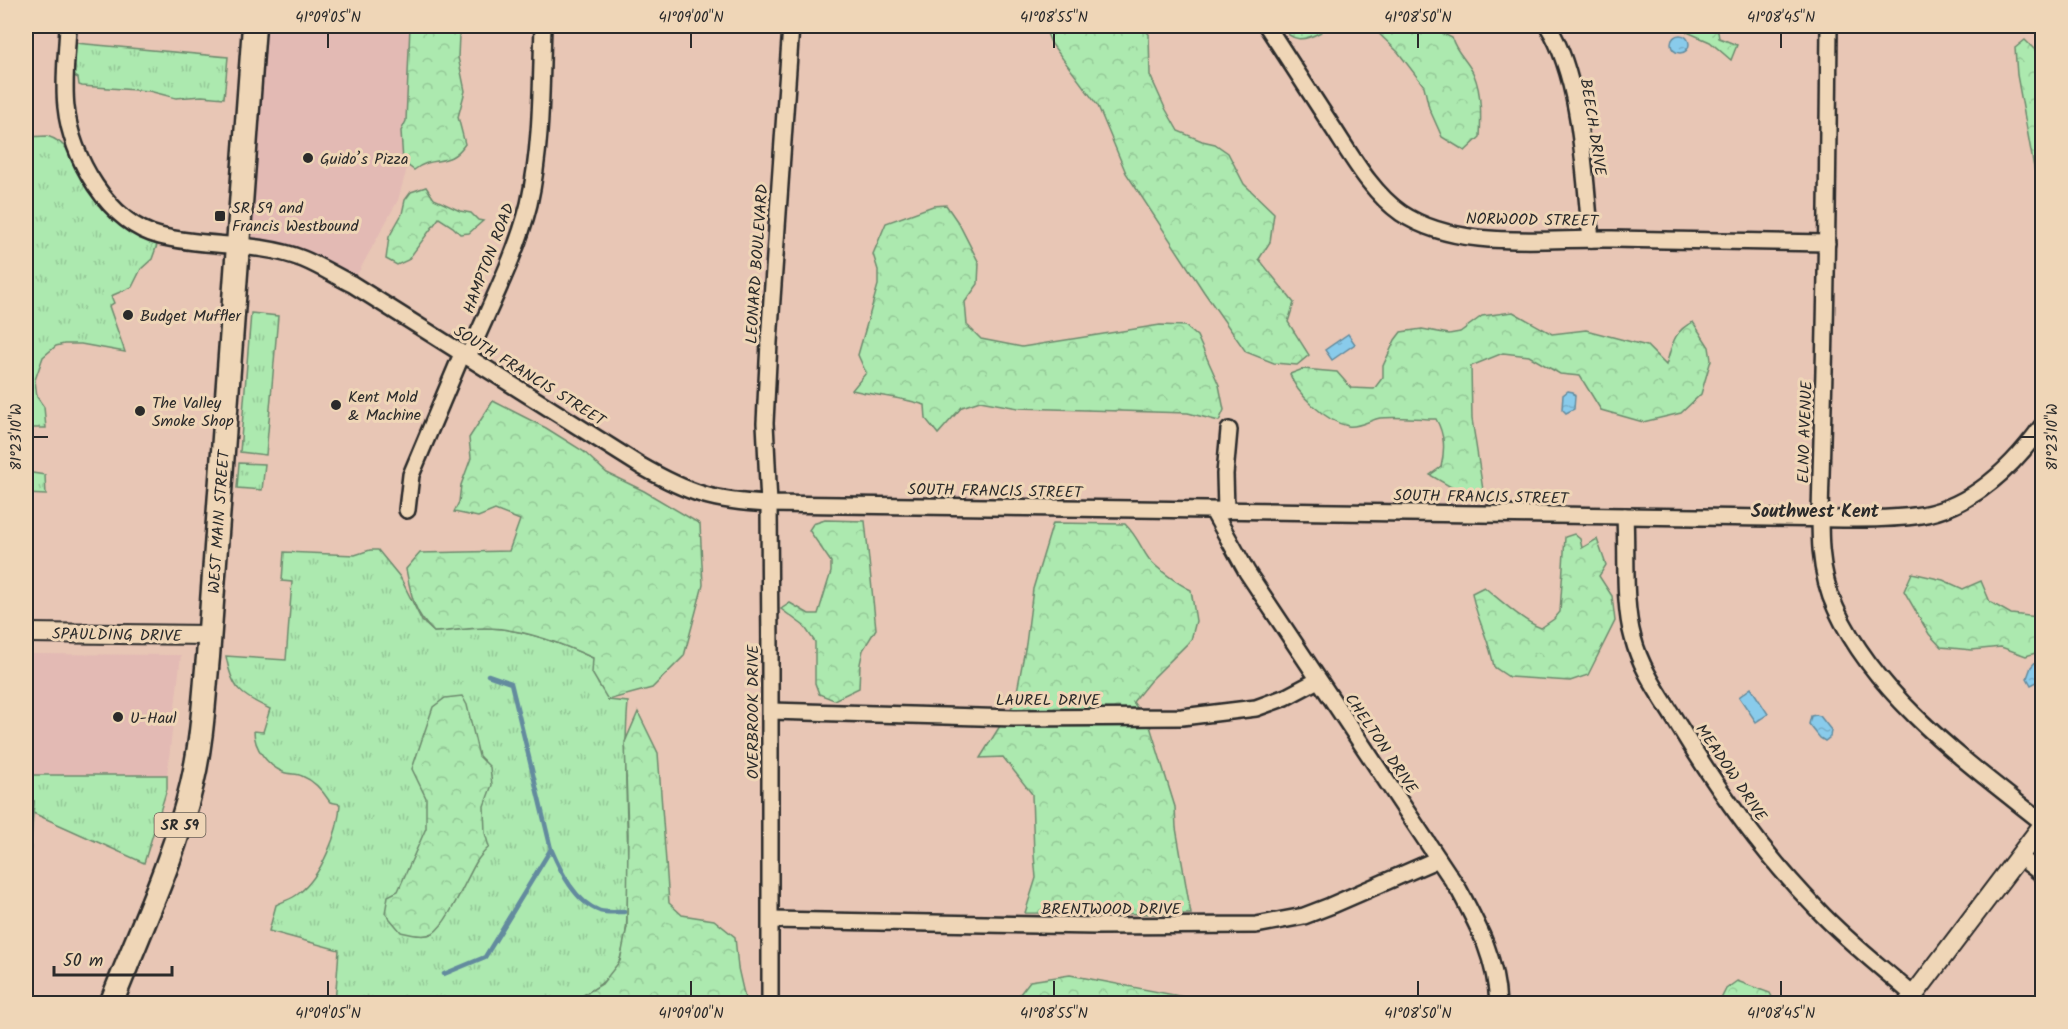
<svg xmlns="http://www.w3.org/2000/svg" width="2068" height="1029" font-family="Kalam,sans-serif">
<defs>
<pattern id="grass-tufts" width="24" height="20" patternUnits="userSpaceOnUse" patternTransform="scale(1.5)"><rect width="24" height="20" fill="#ace9af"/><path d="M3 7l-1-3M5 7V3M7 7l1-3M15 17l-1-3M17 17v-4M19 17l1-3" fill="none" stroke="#94c897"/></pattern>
<pattern id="forest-crowns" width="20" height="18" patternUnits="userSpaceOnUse" patternTransform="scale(1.5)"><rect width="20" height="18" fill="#ace9af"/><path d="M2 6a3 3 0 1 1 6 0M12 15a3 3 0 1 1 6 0" fill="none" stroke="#94c897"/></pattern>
<pattern id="water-ripples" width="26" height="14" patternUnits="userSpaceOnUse" patternTransform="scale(1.5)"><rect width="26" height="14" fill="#89cbeb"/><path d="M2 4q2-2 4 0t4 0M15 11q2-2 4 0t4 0" fill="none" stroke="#76aeca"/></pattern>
</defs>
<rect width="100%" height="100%" fill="#e8c6b5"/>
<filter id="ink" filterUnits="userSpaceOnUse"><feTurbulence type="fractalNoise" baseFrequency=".0167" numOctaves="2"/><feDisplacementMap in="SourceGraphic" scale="12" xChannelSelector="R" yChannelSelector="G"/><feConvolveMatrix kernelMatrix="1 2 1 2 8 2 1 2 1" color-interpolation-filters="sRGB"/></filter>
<g filter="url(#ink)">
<g fill="#e3bab4">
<path d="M254,26h159l-2,128 -13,46 -46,84 -26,-14 -88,-24z"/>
<path d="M26,654l155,1 -14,120h-141z"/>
</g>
<g fill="url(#grass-tufts)" stroke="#6c8a6d" stroke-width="1.5">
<path d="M75,43l153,14 -4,41 -22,-2 -26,2 -27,-7 -67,-5 -3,-1 -1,-7 -5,-3z"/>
<path d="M47,136c32,9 40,56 62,79 14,14 30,21 48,30l-5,14 -11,10 -9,18 -21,9 3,7 -5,3 16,46 -44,-8h-17l-8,2 -13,11 -8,23 2,17 7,10 2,21h-15l-5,3v6v-300z"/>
<path d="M251,313l27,3 -12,139 -26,-3z"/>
<path d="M239,463l26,1 -3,26 -25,-2z"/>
<path d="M26,472l19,3 1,20 -20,-1z"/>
<path d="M370,550h8l22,27 22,44 12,11c17,-1 34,-4 51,-4 37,0 76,15 108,30l15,42 20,2c-5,58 0,116 0,175 -1,27 1,55 -8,82 -7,20 -32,35 -50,44h-235l4,-53 -70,-19 7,-26c7,-4 16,-6 22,-11 23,-17 41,-62 42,-90l-10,-2c-7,-11 -15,-21 -28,-26 -5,-3 -13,-1 -19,-4 -16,-7 -29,-24 -29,-41l9,1 7,-23c-30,-14 -38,-20 -44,-53l60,4 6,-78 -10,-1 2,-29 71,3z"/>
<path d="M26,775h141v14l-23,74 -111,-50 1,-12h-8z"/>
</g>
<g fill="url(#forest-crowns)" stroke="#6c8a6d" stroke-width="1.5">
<path d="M410,26h55l-6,9 -1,22 7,34 -7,26 7,27c-17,25 -31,10 -51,26l-11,-8 -2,-31 5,-10z"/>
<path d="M1044,26h96l9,8 1,41 15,33 13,23 24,10 13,3 13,9 16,31 30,29 -4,29 -11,17 35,44 -6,19 21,33 -12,10 -23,-2 -28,-11 -42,-60 -78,-119 -28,-67 -47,-63z"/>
<path d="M1280,26h43l-2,6c-17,9 -28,11 -41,-6z"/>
<path d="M1371,26h67l-4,3 18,9c4,15 17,24 22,37 8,19 7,43 6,62l-15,14 -23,-14 -13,-29 -5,-22 -26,-34z"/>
<path d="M1687,26h30l2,12 18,7 -6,15 -21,-18 -23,-10z"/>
<path d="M2025,40l17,17v117l-7,-1 -18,-98 -2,-27z"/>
<path d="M426,187l8,12 26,12 11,2 7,7 5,1 -14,12 -9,1 -7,-7 -14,-9 -31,42 -11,5 -11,-6 3,-22 13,-23 3,-14 6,-8z"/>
<path d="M946,205l13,19 20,39 -1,21 -13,18 2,23 14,14 41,8 138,-22 25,1 12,10 22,49 5,25 -5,11 -31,-8 -170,-5 -38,-7 -18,6 -24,27 -12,-15 -1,-14c-24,-8 -48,-9 -73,-15l14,-17 -8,-18 20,-70v-15l-5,-16 13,-31 47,-17z"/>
<path d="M1513,312l39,22 34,-4 61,16 19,19c6,-19 7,-34 27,-43l16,25 2,13 -10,34 -20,19 -38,9 -42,-12 -21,-34 -20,-2 -31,-18 -26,-3 -32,13 1,53 11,71 -13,8 -40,-23 11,-8c4,-17 4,-32 -5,-48 -18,0 -39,-3 -56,-1 -10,2 -22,10 -32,8 -21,-4 -52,-32 -58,-52l13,-5 34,3 14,16 23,1 9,-12v-11l12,-26 6,-8 21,-3 27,5 11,-2 22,-16z"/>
<path d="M493,401l53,27 37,23 24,22 37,18 56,33 3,61 -19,71 -32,32 -44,12 -16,-27 1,-15c-32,-15 -71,-30 -108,-30 -17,0 -34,3 -51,4 -20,-18 -23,-37 -28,-63l14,-16 89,-2 11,-31 -25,-10 -17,7 -24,-5 5,-10 2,-17 10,-27 -2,-20z"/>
<path d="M825,520l40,1 11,108 -13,21 -3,14 -1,24 -25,12 -15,-6 -4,-11v-41l-11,-16 -23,-17 9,-6 19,11h9l13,-42v-10l-22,-32 4,-6z"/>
<path d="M1053,523l72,1c13,13 15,23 24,35 8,10 31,26 42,31l5,31 -5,19 -41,41 -17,21 17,24 25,81 1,21 15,86 -166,-1 11,-35 -2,-23 -2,-61 -29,-37 -23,1 35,-56 11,-58 7,-55z"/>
<path d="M1574,534l6,5 2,9 15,-9 9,26 -7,11 13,20 3,25 -27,54 -18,6 -61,-4 -15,-10c-4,-26 -18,-49 -22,-74l12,-6c16,13 39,34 57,41l13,-9 6,-7 5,-75z"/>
<path d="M1912,573l31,7 20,9 18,-8 9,21 21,12 27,3 4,-9v43l-16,5 -25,-9 -29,3 -31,-3 -12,-13 -25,-43z"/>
<path d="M462,696l5,9 12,51 11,11 2,18 -8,21 1,27 4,14c-4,4 -9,9 -12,14 -10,16 -29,63 -44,72 -9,5 -22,1 -32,-1l-16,-19 3,-17 10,-5 28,-63v-30l-14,-29 21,-62 12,-9z"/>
<path d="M638,712l20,41 11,150 13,12 32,5 21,17 3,31 8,35h-176l32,-19 18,-23 7,-34 1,-93 -3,-92z"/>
<path d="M26,801h8l-6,81 -2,3z"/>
<path d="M1070,975l120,23v5h-177l17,-22z"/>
<path d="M1737,981l33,12 5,10h-56l7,-14z"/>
</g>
<g fill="url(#water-ripples)" stroke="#638b9e" stroke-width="1.5">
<circle cx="1680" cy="44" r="9"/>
<path d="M1348,334l7,10 -23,16 -7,-10z"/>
<path d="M1568,391l5,1 2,4 -1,13 -8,4 -4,-4 1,-14z"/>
<path d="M2038,659h4v13l-5,10 -6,3 -4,-7 4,-11z"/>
<path d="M1751,688l17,26 -12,8 -17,-25z"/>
<path d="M1816,715l4,1 11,14 -1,7 -5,4 -5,-3 -11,-14 2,-8z"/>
</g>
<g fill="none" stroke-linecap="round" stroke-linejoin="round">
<g stroke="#638b9e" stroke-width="4.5">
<path d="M488,675l23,8 40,166c10,23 24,53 49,62 7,2 17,1 24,1"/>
<path d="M444,974l41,-17 66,-108"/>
</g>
<g stroke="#2b2b2b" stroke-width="20">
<g id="minor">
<path d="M68,26c-1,26 -5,54 -2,81 5,50 42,116 94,129 46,12 97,5 143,23 17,7 33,17 49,25l289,182c49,28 72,35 128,38l1075,15c23,0 47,0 70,-3 55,-6 97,-47 128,-90"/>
<path d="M1267,26c22,34 44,68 66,102 19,29 39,65 68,85 57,38 143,25 208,26 73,1 146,3 218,4"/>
<path d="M1548,26c34,55 36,149 43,213"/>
<path d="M1829,26c-1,115 -2,230 -5,345 -1,34 -2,69 -3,104 -1,45 -5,92 15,134 41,89 132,154 206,213"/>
<path d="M468,357c21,-50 48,-100 61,-153 13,-59 12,-119 14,-178"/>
<path d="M407,510l4,-35 51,-121"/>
<path d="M1213,511l34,61 212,318c21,39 37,69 39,114"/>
<path d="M1226,511l-1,-37 4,-44"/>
<path d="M1625,516c2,37 -2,87 8,122 8,32 29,60 46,88 40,66 85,129 139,184 29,31 63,57 95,85"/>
<path d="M771,711l243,7 168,-1 74,-9 30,-11 32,-17"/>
<path d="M2020,857l22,17"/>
<path d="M771,920l325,6 160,-1 48,-9 26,-10 108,-47"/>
<path d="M770,1004v-351l-1,-149 -4,-81 4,-81 22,-316"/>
</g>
</g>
<g stroke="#2b2b2b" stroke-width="22">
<g id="tertiary">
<path d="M26,633l183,2"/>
<path d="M1907,1004l135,-178"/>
</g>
</g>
<g stroke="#2b2b2b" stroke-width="27">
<path id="primary" d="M111,1004c28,-72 63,-144 81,-220 10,-42 12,-85 16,-127l46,-631"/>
</g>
<use href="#minor" stroke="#efd6b7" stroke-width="15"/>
<use href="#tertiary" stroke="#efd6b7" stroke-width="18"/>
<use href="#primary" stroke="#efd6b7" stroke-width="22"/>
</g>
</g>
<path fill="none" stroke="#2b2b2b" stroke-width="2" d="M328,33v15M691,33v15M1054,33v15M1418,33v15M1781,33v15M33,437h15M2020,437h15M328,981v15M691,981v15M1054,981v15M1418,981v15M1781,981v15"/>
<g fill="#2b2b2b" stroke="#efd6b7" stroke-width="2">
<circle cx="308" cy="158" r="6"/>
<rect x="214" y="210" width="12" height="12" rx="3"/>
<circle cx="128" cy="315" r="6"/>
<circle cx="336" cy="405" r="6"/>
<circle cx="140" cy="411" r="6"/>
<circle cx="118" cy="717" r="6"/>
</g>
<g text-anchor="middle" stroke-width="6" stroke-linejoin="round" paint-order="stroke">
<rect fill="#efd6b7" stroke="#665e55" stroke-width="1.5" x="154.5" y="813" width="51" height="24" rx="4.5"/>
<g font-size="15" font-weight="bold" fill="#2b2b2b">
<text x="180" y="830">SR 59</text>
</g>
<g font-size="16" fill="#2b2b2b" stroke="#efd6b7">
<text transform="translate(1594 127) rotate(81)" y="6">BEECH DRIVE</text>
<text transform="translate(1532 219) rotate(1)" y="6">NORWOOD STREET</text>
<text transform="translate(488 258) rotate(-69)" y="6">HAMPTON ROAD</text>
<text transform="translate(756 264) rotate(-86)" y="6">LEONARD BOULEVARD</text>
<text transform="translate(530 375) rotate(32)" y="6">SOUTH FRANCIS STREET</text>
<text transform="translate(1804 432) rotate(-88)" y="6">ELNO AVENUE</text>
<text transform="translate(995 490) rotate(1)" y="6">SOUTH FRANCIS STREET</text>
<text transform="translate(1481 496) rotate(1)" y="6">SOUTH FRANCIS STREET</text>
<text transform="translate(218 522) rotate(-86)" y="6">WEST MAIN STREET</text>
<text transform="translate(117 634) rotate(1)" y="6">SPAULDING DRIVE</text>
<text x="1048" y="705">LAUREL DRIVE</text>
<text transform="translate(752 712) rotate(-90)" y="6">OVERBROOK DRIVE</text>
<text transform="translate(1382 743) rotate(56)" y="6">CHELTON DRIVE</text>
<text transform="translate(1732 772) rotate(56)" y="6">MEADOW DRIVE</text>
<text x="1111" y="914">BRENTWOOD DRIVE</text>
</g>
<g font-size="16" fill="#2b2b2b" stroke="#efd6b7" text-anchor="start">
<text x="320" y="164">Guido’s Pizza</text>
<text x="232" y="213">SR 59 and<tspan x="232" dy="18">Francis Westbound</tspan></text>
<text x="140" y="321">Budget Muffler</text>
<text x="348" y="402">Kent Mold<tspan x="348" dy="18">&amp; Machine</tspan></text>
<text x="152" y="408">The Valley<tspan x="152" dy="18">Smoke Shop</tspan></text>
<text x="130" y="723">U-Haul</text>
</g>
<g font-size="18" font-weight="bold" fill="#2b2b2b" stroke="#efd6b7">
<text x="1815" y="517">Southwest Kent</text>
</g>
</g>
<rect width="2068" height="1029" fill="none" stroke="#efd6b7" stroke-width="66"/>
<path d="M54 966v9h118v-9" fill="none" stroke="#2b2b2b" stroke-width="3"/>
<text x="63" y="966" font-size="18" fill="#2b2b2b" stroke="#efd6b7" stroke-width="4.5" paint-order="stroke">50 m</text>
<rect x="33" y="33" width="2002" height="963" fill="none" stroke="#2b2b2b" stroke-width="2"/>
<g font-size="15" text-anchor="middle" fill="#2b2b2b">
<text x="328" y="22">41°09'05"N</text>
<text x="691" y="22">41°09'00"N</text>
<text x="1054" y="22">41°08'55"N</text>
<text x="1418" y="22">41°08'50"N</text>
<text x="1781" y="22">41°08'45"N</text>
<text transform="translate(2052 437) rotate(-90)" y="5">81°23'10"W</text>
<text transform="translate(16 437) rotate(-90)" y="5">81°23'10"W</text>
<text x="328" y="1018">41°09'05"N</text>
<text x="691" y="1018">41°09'00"N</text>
<text x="1054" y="1018">41°08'55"N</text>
<text x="1418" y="1018">41°08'50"N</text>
<text x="1781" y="1018">41°08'45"N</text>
</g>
</svg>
